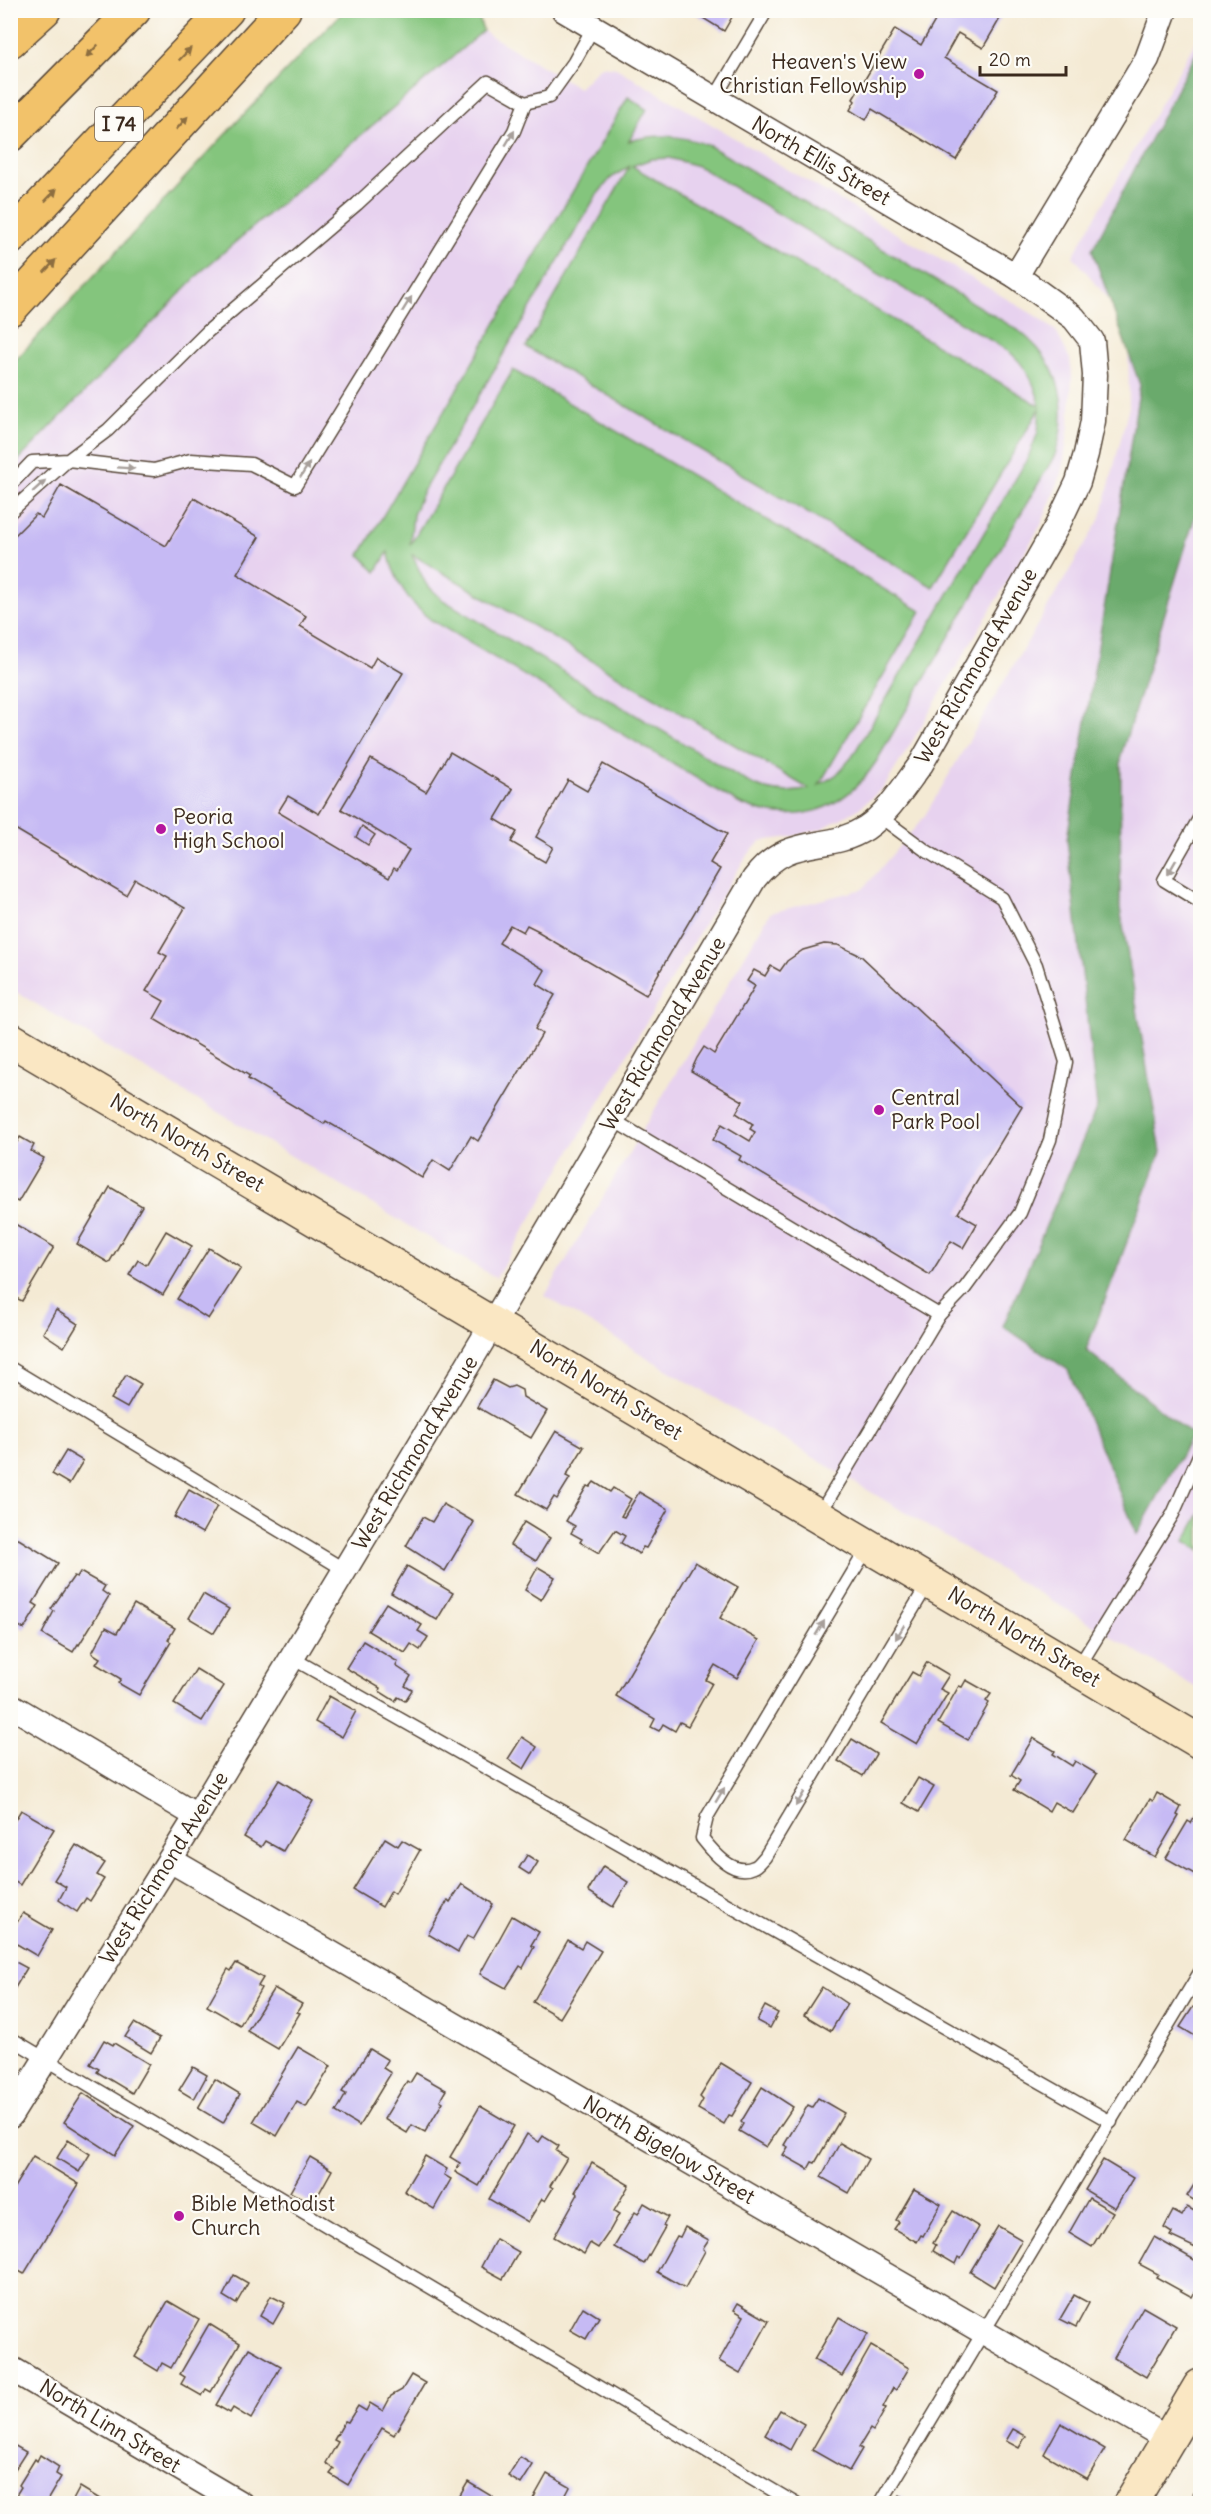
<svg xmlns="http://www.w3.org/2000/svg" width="1211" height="2514" font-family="Delius,sans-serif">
<rect width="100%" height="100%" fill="#fdfcf7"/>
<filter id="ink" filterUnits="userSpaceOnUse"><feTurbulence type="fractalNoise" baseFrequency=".0167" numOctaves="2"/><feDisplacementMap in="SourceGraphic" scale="12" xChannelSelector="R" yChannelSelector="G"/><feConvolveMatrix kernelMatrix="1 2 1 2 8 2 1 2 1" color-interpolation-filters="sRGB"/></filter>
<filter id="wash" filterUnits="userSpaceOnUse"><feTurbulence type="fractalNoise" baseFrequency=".008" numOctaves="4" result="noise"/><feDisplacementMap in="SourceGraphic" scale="24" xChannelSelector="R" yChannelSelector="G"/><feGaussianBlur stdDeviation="1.35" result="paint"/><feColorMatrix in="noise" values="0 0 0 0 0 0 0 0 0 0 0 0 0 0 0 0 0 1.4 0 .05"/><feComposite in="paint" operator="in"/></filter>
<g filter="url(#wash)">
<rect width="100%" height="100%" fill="#f4ead4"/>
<g fill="#e7d2ef">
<path d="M483,31l96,57 22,-22 15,2 420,248 20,15 14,28 2,16 -3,51 -7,47 -21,52 -134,225 -23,37 -27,23 -36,19 -31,8 -29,4 -15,16 -39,62 -211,359 -485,-289v-521l194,-200z"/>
<path d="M1200,34v1656l-655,-394 225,-383 93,-24 61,-72 177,-300 28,-110 -1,-84 -55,-67z"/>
</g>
<g fill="#84c57d" stroke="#60784e" stroke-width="1.5" fill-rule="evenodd">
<path d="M344,11h133l6,20 -278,237 -194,200v-103l235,-253z"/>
<path d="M628,97l19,12 -18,32c28,-8 53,-6 81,5l308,184c43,33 53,75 37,125l-179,307c-33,50 -80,65 -136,42l-309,-184c-23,-18 -36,-39 -43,-68l-12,20 -16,-17zM669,158l29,8 309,184c19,15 28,33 33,56l-408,-240 19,-7zM630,166l-104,181 407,240 107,-179 -2,24 -10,26 -176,299 -16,18 -17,10 102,-174 -408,-241 -103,175 3,-30 9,-22 174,-297 15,-18zM412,555h1l396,234c-23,6 -43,3 -63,-8l-303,-181 -17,-16z"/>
<path d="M1200,1514v36l-15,-9z"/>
</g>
<path fill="#6baa6c" stroke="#536a45" stroke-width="1.5" d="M1200,45v455l-79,255 -1,153 41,244 -75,198 106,85 -55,99 -69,-164 -65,-44 94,-219 -30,-268 73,-454 -48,-135z"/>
<g id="blocks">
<g fill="#c6baf4">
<path d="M690,10h46l-12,21z"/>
<path d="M919,10h86l-22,38 -25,-15 -14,25 54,32 -42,70 -84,-51 -6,11 -16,-10 5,-9 -2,-2 42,-70 26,16 14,-24z"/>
<path d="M61,485l105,61 28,-48 65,39 -22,37 69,42 -6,10 70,42 6,-11 27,16 -84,141 -31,-18 -10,16 111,66 5,-10 3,2 12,-20 -68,-41 30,-50 55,33 24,-40 63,37 -18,30 22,13 -6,10 34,20 8,-15 -17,-10 32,-57 19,11 16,-27 124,70 -17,29 10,6 -74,126 -109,-63 2,-1 -12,-6 -4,7 -13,-7 -11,18 46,27 -8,14 18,11 -20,34 7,5 -64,107 -7,-5 -21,35 -17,-11 -11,18 -96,-57 -2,3 -76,-45 2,-3 -96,-57 10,-18 -18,-10 21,-35 -8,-4 26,-44 -50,-29 -9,16 -116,-69v-286l26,-26 6,4z"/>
<path d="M362,826l13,9 -7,10 -12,-8z"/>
<path d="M824,944l14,1 23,11 161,151 -64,106 19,11 -14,24 -12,-7 -21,34 -191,-115 2,-4 -28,-16 9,-16 28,17 5,-9 -5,-3 3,-5 -17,-11 7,-12 -52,-30 6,-13 7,-11 10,7 41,-68 -8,-5 7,-11 11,6 6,-10 9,5 7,-10 16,-11z"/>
<path d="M20,1137l14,8 -3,6 13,7 -26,44 -8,-4v-58l7,2z"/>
<path d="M110,1187l32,19 -33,57 -32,-19z"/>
<path d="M15,1224l39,23 -32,54 -12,-6v-62z"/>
<path d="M166,1231l26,15 -29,49 -34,-20 9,-15 8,5z"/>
<path d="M209,1248l32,20 -33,51 -31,-20z"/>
<path d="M56,1310l22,14 -14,23 -21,-14z"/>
<path d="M126,1375l15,9 -14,24 -16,-9z"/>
<path d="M493,1380l15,8 6,-2 8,4 1,7 24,14 -16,27 -54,-31z"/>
<path d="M556,1431l28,16 -18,29 4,2 -13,21 -3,-2 -8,13 -28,-16z"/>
<path d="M66,1451l17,10 -14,23 -17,-10z"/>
<path d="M594,1482l16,10 3,-4 18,11 -10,17 3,1 15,-25 29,17 -22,39 -3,-1 -4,7 -18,-11 4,-7 -10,-6 -16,23 -19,-11 2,-3 -11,-6 4,-7 -9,-5 21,-35 3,1z"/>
<path d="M189,1490l28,16 -15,27 -28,-16z"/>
<path d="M443,1504l31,18 -29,49 -39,-25 17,-29 9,5z"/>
<path d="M524,1522l26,16 -14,23 -26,-16z"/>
<path d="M17,1538l41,25 -25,40 5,3 -14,23 -14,-8v-72z"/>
<path d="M695,1562l43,25 -18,31 39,22 -22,38 -22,-13 -9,15 6,3 -24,43 -8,-4 -5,9 -12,-7 -4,7 -8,-4 4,-8 -39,-23z"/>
<path d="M407,1566l46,27 -16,27 -46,-27z"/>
<path d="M538,1567l17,10 -14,23 -16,-10z"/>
<path d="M80,1572l25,14 -3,5 7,5 -30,49 -1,-1 -5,8 -31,-18 12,-23 -3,-2 23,-33 3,1z"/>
<path d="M203,1594l26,15 -15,24 -25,-15z"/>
<path d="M386,1603l36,22 -4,6 10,6 -8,13 -9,-6 -6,9 -37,-22z"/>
<path d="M134,1604l41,24 -7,12 3,2 -32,53 -21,-12 3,-4 -25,-15 4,-6 -8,-5 14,-26 11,6z"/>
<path d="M363,1641l35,21 -2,4 15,10 -6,10 7,4 -7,11 -7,-4 -3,4 -16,-10 1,-3 -34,-20z"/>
<path d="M927,1662l22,13 -9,14 8,4 -31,51 -36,-21 31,-51 7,4z"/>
<path d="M196,1669l28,17 -22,35 -28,-17z"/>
<path d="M966,1680l25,14 -5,7 3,2 -21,37 -30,-17 21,-37 3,1z"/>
<path d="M329,1696l27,15 -14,26 -27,-15z"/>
<path d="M522,1737l15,10 -13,22 -16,-10z"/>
<path d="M1033,1738l22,13 -2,3 19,12 3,-5 22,13 -24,39 -19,-11 -5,9 -35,-21 6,-9 -9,-6z"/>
<path d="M852,1739l24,15 -13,22 -25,-15z"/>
<path d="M918,1778l16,9 -15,25 -16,-9z"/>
<path d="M279,1780l34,21 -30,50 -18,-10 -4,6 -17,-10z"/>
<path d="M1157,1793l24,14 -4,8 2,1 -24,41 -29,-17 24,-41 3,2z"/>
<path d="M21,1810l33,19 -34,56 -10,-6v-51z"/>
<path d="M1195,1815l5,3v49l-4,8 -30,-17 22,-37 3,2z"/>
<path d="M385,1838l13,8 4,-6 18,10 -25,44 -4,-3 -9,16 -29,-17z"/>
<path d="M76,1845l29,18 -8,12 7,4 -14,22 -4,-3 -9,14 -18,-12 7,-13 -12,-7z"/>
<path d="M527,1855l11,7 -8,13 -11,-7z"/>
<path d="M603,1866l25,16 -15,25 -25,-16z"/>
<path d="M462,1884l31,20 -20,35 -6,-3 -9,16 -30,-18 20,-34 2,2z"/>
<path d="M23,1913l29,17 -15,26 -27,-16v-7z"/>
<path d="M512,1916l27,16 -8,13 3,2 -11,21 -3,-2 -14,22 -26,-14z"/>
<path d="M568,1940l13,8 4,-7 16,10 -41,67 -27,-16z"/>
<path d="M10,1959l17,9 -17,28z"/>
<path d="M236,1963l27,15 -5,8 3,2 -21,37 -33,-19 21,-37 3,2z"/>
<path d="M822,1987l25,17 -16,27 -27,-16z"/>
<path d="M274,1988l28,16 -5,8 3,1 -22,36 -31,-18z"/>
<path d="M765,2006l13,7 -8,15 -13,-7z"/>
<path d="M1193,2007l7,5v27l-20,-12z"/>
<path d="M134,2023l26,15 -9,15 -26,-16z"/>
<path d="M104,2040l9,5 1,-2 35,21 -17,29 -35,-21 2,-3 -9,-5z"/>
<path d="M298,2047l33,19 -25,41 -9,-5 -20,34 -24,-14z"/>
<path d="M370,2049l18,11 -5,8 8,5 -32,53 -23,-14 10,-18 -4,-2z"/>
<path d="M721,2063l31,19 -20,34 -3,-1 -5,9 -26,-15 5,-9 -3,-3z"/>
<path d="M193,2067l14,8 -13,24 -15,-9z"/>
<path d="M416,2073l30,17 -6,10 3,2 -18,30 -13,-7 -5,8 -23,-14 23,-38 3,2z"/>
<path d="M215,2079l25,15 -17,29 -25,-15z"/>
<path d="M762,2087l31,20 -27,40 -27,-16 4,-7 -2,-2z"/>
<path d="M83,2093l51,33 -19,29 -51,-33z"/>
<path d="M818,2098l26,15 -29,50 -3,-1 -4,7 -25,-14 5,-8 -4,-2 24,-40 4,2z"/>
<path d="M480,2106l34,20 -35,60 -24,-14 5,-9 -10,-6z"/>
<path d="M527,2134l12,8 4,-6 16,10 -3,5 11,7 -17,28 3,2 -8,13 -3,-2 -14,23 -39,-23z"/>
<path d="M68,2140l22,14 -11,18 -22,-14z"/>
<path d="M840,2143l28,16 -19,34 -28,-16z"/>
<path d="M33,2156l46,28 -55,90 -7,-4 -7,11v-87z"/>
<path d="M425,2156l22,13 -3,6 7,4 -17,30 -30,-18z"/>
<path d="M310,2157l22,13 -19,34 -23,-12z"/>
<path d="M1103,2160l30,18 -18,30 -30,-18z"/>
<path d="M592,2163l37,22 -15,26 5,3 -10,18 -11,16 -8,-5 -6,11 -30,-17 24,-43 -3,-2z"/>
<path d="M1197,2180l3,2v22l-13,-8z"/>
<path d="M914,2189l27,15 -18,32 -2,-1 -4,7 -23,-13 5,-7 -3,-2z"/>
<path d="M1089,2198l24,14 -21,35 -23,-14z"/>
<path d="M644,2203l24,14 -5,9 2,1 -21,37 -30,-17 21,-35 3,2z"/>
<path d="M1187,2207l13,7v36l-30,-14 2,-3 -8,-5 9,-17 9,5z"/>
<path d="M953,2211l26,16 -18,32 -3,-2 -3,7 -22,-13 3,-6 -3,-2z"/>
<path d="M998,2226l24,14 -28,47 -24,-15z"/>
<path d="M685,2227l24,13 -6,9 2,2 -20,37 -28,-16 20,-36 3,1z"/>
<path d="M1154,2237l46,26v20l-8,14 -36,-20 2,-3 -19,-10z"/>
<path d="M496,2239l23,13 -16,27 -22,-12z"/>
<path d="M234,2275l14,8 -12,21 -13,-8z"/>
<path d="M1074,2295l15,8 -13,24 -16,-8z"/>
<path d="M271,2296l14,7 -12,21 -13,-8z"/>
<path d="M168,2301l31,18 -28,49 -9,-5 -4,8 -23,-14z"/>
<path d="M738,2303l31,18 -29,52 -21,-12 25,-45 -10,-6z"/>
<path d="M583,2307l16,10 -13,22 -16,-9z"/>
<path d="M1143,2307l33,19 -30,51 -32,-19z"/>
<path d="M839,2317l29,17 -26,42 -28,-16z"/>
<path d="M209,2324l31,19 -29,49 -5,-3 -4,7 -21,-12 4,-7 -5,-3z"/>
<path d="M871,2346l38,22 -13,22 -3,-2 -10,19 3,1 -13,23 -3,-2 -11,18 3,2 -13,22 -37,-21z"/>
<path d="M249,2348l32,18 -30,53 -18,-11 -3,5 -14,-8z"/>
<path d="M411,2375l14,8 -31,52 -12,-7 -34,57 -18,-11 4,-5 -8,-6 12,-21 -4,-2 11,-19 3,1 10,-16 8,5 4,-8 13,8 8,-15 11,-6z"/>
<path d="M780,2410l24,14 -14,26 -25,-15z"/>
<path d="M1061,2423l44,26 -18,30 -43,-25z"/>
<path d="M1013,2429l13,7 -7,12 -13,-7z"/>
<path d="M10,2443l16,9 -16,25z"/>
<path d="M40,2455l19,12 -3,7 5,3 -16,27h-24l2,-4 -7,-5 5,-8 -2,-2 16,-26 2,2z"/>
<path d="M520,2457l13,8 -12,19 -13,-8z"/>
<path d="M547,2474l23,13 -9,17h-20l-8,-5z"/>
<path d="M468,2482l25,15 -3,7h-35z"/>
<path d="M1200,2482v22h-3l-7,-4z"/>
<path d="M80,2487l28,17h-37z"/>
<path d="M900,2495l13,9h-18z"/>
</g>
</g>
</g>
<g filter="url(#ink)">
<use href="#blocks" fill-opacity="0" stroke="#574739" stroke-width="1.5"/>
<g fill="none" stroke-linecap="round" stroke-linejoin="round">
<g stroke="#574739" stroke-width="15">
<g id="lane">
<path d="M714,99l53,-89"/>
<path d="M525,103l24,-6 25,-35 19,-34"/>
<path d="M10,485l22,-23 36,-2 86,10 37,-10 60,4 44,22 219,-355 11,-28 -37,-21 -131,122 -150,128 -99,98 -40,30 -58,52"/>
<path d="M879,816l46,34 77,48 34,67 30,97 -16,78 -30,73 -55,75 -26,27"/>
<path d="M1200,817l-36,63 36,22"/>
<path d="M613,1120l326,195 -120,200"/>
<path d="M10,1368l335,202"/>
<path d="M868,1547l-161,270 -5,21c11,14 31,39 52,29 4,-1 8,-7 11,-10l164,-275"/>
<path d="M292,1658l819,464"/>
<path d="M1078,1668l95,-154 27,-61"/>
<path d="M10,2038l786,466"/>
<path d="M880,2504l320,-532"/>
</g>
</g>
<g stroke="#574739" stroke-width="27">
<g id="street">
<path d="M1016,276l131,-217 18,-49"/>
<path d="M10,1705l187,111"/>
<path d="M170,1860l998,579"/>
<path d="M10,2116l187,-300 296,-493 261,-444c36,-47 71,-25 112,-51 22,-15 39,-43 55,-64l136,-238 21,-44 8,-28 7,-33 2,-46 -3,-34 -18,-23 -58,-42 -452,-266"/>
<path d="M10,2368l231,136"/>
</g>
</g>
<g stroke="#574739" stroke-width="36">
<g id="secondary">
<path d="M10,1039l1190,703"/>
<path d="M1130,2504l70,-118"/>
</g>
</g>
<g stroke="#574739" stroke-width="36">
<g id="highway">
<path d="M10,41l34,-31"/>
<path d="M10,135l124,-125"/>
<path d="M10,238l217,-228"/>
<path d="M10,309l274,-299"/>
</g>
</g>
<use href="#lane" stroke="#fff" stroke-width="12"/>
<use href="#street" stroke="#fff" stroke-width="24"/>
<use href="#secondary" stroke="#fae7c3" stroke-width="33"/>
<use href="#highway" stroke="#f2c26a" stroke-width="33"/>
</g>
<defs><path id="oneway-solid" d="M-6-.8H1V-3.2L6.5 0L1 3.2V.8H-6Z" transform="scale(1.5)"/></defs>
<g fill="#8d6e40">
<use href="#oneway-solid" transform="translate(92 51) rotate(134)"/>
<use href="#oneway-solid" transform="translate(185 54) rotate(-46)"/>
<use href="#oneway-solid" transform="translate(182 123) rotate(-48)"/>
<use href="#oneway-solid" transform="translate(51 195) rotate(-46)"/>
<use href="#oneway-solid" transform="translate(50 266) rotate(-47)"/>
</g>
<g fill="#a79f9a">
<use href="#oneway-solid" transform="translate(510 138) rotate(-59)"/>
<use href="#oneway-solid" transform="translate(407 304) rotate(-58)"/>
<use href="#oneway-solid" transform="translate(126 468) rotate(4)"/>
<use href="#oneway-solid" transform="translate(305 470) rotate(-58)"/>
<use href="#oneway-solid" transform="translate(39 486) rotate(-42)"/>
<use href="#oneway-solid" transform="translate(1172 867) rotate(120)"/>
<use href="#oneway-solid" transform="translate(820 1628) rotate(-59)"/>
<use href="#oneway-solid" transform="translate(900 1632) rotate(121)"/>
<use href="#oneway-solid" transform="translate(720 1795) rotate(-59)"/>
<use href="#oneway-solid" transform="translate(800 1799) rotate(121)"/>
</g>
</g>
<g fill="#b5179e" stroke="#fdfcf7" stroke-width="2">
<circle cx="919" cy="74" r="6"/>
<circle cx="161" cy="829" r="6"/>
<circle cx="879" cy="1110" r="6"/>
<circle cx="179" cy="2216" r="6"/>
</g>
<g text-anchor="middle" stroke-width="4.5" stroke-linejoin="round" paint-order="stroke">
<rect fill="#fdfcf7" stroke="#75695f" stroke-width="1.5" x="95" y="107" width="48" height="34" rx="4.5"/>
<g font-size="20" font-weight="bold" fill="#3b2a1e">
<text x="119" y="131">I 74</text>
</g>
<g font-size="21" fill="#3b2a1e" stroke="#fdfcf7" text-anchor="start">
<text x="907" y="69" text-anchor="end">Heaven's View<tspan x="907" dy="24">Christian Fellowship</tspan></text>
<text x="173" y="824">Peoria<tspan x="173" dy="24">High School</tspan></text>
<text x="891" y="1105">Central<tspan x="891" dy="24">Park Pool</tspan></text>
<text x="191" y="2211">Bible Methodist<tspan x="191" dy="24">Church</tspan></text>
</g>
<g font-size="21" fill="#3b2a1e" stroke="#fdfcf7">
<text transform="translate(821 161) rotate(30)" y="7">North Ellis Street</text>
<text transform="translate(976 666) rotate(-60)" y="7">West Richmond Avenue</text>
<text transform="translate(663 1034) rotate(-59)" y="7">West Richmond Avenue</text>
<text transform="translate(187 1143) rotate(30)" y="7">North North Street</text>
<text transform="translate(606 1390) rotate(31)" y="7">North North Street</text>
<text transform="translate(415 1453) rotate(-59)" y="7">West Richmond Avenue</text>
<text transform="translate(1024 1637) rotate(31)" y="7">North North Street</text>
<text transform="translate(164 1868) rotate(-58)" y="7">West Richmond Avenue</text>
<text transform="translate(669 2150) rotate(30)" y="7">North Bigelow Street</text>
<text transform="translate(110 2426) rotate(31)" y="7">North Linn Street</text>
</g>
</g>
<rect width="1211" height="2514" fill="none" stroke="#fdfcf7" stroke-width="36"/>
<path d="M980 66v9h86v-9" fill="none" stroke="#3b2a1e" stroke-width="3"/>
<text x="989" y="66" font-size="18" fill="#3b2a1e" stroke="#fdfcf7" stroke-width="4.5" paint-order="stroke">20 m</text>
</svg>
